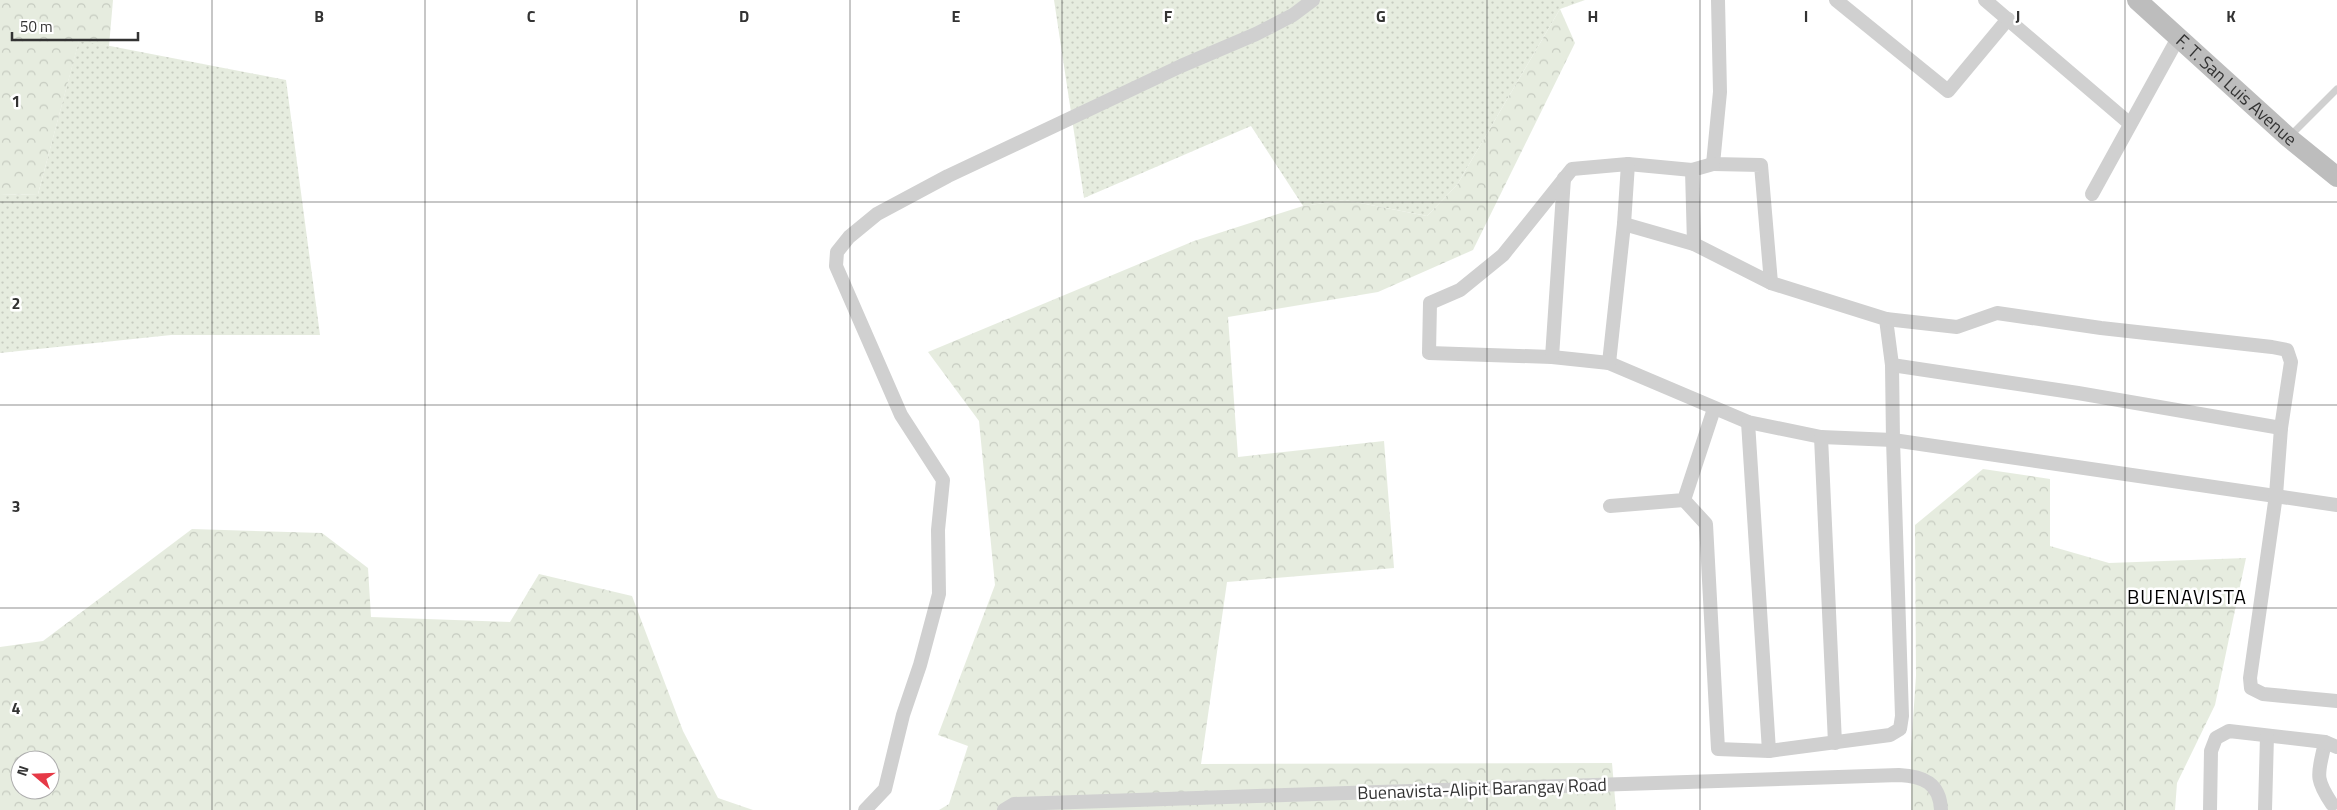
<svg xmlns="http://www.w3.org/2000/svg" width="2337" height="810" font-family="'Titillium Web',sans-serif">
<defs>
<pattern id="grass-dots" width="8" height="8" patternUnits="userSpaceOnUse" patternTransform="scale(1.25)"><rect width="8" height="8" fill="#e6ecdf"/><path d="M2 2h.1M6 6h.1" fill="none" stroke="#c6cbc0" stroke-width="1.8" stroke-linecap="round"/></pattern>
<pattern id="forest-crowns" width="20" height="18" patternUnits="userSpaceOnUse" patternTransform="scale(1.25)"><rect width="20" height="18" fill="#e6ecdf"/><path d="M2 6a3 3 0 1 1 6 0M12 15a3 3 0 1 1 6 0" fill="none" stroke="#c6cbc0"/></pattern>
</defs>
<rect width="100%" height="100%" fill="#fff"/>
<g fill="url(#grass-dots)">
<path d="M1054,0h531l-25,9 -103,176 -30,31 -82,-16 -42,6 -52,-80 -167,72z"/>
<path d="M79,40l207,40 34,255h-149l-171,18v-158l38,-1z"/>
</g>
<g fill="url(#forest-crowns)" fill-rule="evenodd">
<path d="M0,0h113l-4,46 -30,-5 -41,153 -38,1z"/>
<path d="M1560,9l15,34 -102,207 -95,42 -150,25 10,140 146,-16 10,127 -167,14 -26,182 411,-1 4,47h-677l10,-6 19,-58 -30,-11 57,-150 -16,-164 -51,-69 266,-111 109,-35 42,-6 82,16 30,-31z"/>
<path d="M1983,469l67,10v67l59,17 137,-5 -31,147 -38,78 -2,27h-264v-61l5,-73 -1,-151z"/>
<path d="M192,529l130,4 46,35 3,49 139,5 29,-48 93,22 51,135 35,67 35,12h-753v-163l43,-6zM20,760h30v30h-30z"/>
</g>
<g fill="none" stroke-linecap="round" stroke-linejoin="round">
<path stroke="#d0d0d0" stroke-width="7" d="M2289,137l48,-48"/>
<g stroke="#d0d0d0" stroke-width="14">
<path d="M1718,0l2,92 -7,72 48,1 10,118"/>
<path d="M1836,0l112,91 60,-72"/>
<path d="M1985,0l144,123"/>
<path d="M1692,170l-64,-6 -56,5 -69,86 -43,35 -30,13 -1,50 123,4 57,6 139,59 73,15 72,3 444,65"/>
<path d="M2092,194l86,-156"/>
<path d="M1624,224l70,20 77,39 115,36 6,46 1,75 9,276 -2,13 -10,6 -121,16 -51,-2 -12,-225 -22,-24"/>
<path d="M1694,244l-2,-74 21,-6"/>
<path d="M1886,319l71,8 40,-14 104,15 171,19 15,3 4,12 -10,66 -5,67 -26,183 1,10 12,6 74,7"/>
<path d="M1552,357l12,-179"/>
<path d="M1609,363l15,-139 4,-60"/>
<path d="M1892,365l186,28 203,35"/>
<path d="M1748,422l21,329"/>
<path d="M1821,437l14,306"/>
<path d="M1610,506l74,-6 30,-91"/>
<path d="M2325,742c-6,31 -12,34 7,62"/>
<path d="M865,810l20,-21 18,-74 17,-50 19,-71 -1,-64 5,-50 -42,-65 -65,-149 1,-14 12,-15 28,-23 71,-38 233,-110 75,-32 37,-19 20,-15"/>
<path d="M1004,810l10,-6 885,-29c24,1 41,8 42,35"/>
<path d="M2210,810l1,-59 5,-13 13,-7 96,11 12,5"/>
<path d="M2265,810l2,-74"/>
</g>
<path stroke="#bdbdbd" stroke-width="20" id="s1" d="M2137,0l152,138 48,39"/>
</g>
<path fill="none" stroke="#333" stroke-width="1" stroke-opacity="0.55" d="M212,0v810M425,0v810M637,0v810M850,0v810M1062,0v810M1275,0v810M1487,0v810M1700,0v810M1912,0v810M2125,0v810M0,202h2337M0,405h2337M0,608h2337"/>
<g text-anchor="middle" stroke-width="5" stroke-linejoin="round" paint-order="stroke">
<g font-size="18" fill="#333" stroke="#fff">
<text dy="6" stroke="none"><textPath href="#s1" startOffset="134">F. T. San Luis Avenue</textPath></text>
<text transform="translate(1482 789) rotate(-2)" y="6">Buenavista-Alipit Barangay Road</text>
</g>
<g font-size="20" letter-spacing="1" fill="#000" stroke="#fff">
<text x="2187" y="604">BUENAVISTA</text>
</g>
</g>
<g font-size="16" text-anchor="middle" font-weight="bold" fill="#333" stroke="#fff" stroke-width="5" stroke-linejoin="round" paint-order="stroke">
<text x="319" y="22">B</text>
<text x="531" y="22">C</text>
<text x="744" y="22">D</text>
<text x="956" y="22">E</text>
<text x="1168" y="22">F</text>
<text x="1381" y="22">G</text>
<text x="1593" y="22">H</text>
<text x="1806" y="22">I</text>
<text x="2018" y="22">J</text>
<text x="2231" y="22">K</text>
<text x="16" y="107">1</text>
<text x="16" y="309">2</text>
<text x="16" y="512">3</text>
<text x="16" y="714">4</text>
</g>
<g transform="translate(35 775) rotate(289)"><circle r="24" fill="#ffffff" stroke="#adadad"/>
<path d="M0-4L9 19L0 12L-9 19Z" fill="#e63946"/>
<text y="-8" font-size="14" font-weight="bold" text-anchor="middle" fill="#333333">N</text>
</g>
<path d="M12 32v8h126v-8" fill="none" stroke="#333333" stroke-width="2.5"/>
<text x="20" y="32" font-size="15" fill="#333333" stroke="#ffffff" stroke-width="4" paint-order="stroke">50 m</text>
</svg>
